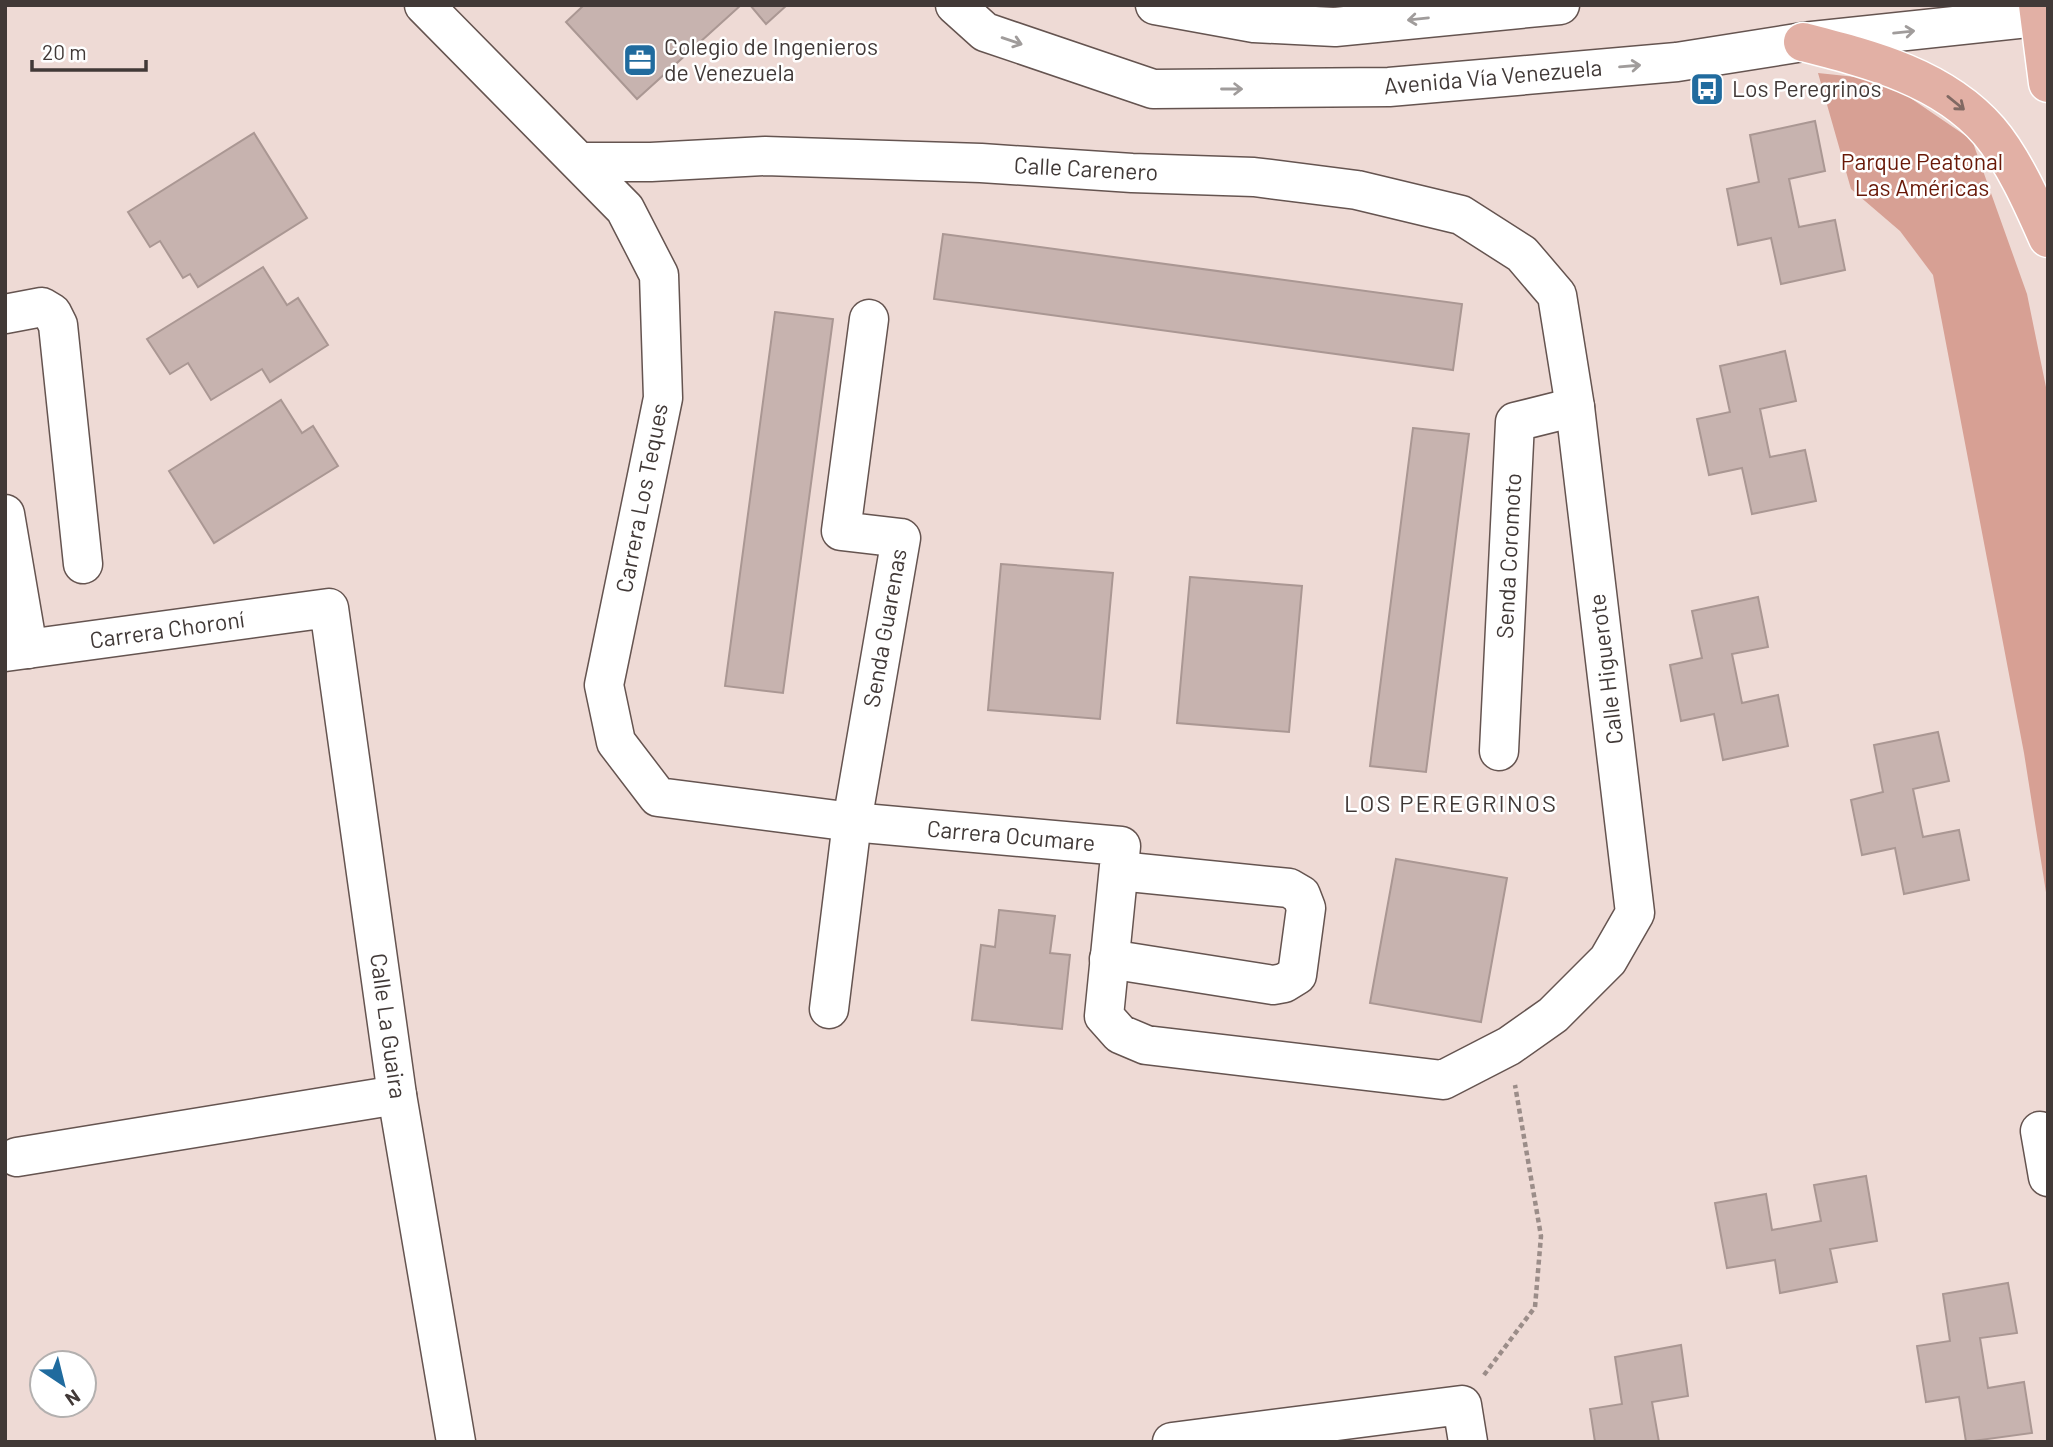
<svg xmlns="http://www.w3.org/2000/svg" width="2053" height="1447" font-family="Barlow,sans-serif">
<rect width="100%" height="100%" fill="#eedad5"/>
<path fill="#d7a094" d="M1818,73l66,7 88,60 55,154 21,103v508l-24,-152 -91,-478 -33,-44 -49,-42z"/>
<g fill="#c7b3af" stroke="#aa9793" stroke-width="2">
<path d="M584,5h157l-104,94 -71,-77z"/>
<path d="M750,5h37l-21,19z"/>
<path d="M1815,121l10,50 -36,8 10,48 36,-7 10,50 -64,14 -10,-46 -33,7 -11,-56 32,-7 -9,-47z"/>
<path d="M254,133l53,85 -109,69 -8,-13 -7,4 -23,-37 -10,6 -22,-35z"/>
<path d="M943,234l519,70 -9,66 -519,-71z"/>
<path d="M263,267l24,38 11,-7 30,47 -58,37 -8,-13 -51,31 -23,-37 -18,11 -23,-35z"/>
<path d="M775,312l58,7 -50,374 -58,-7z"/>
<path d="M1785,351l11,50 -36,8 10,48 35,-7 11,51 -64,13 -10,-46 -33,7 -12,-56 33,-7 -10,-46z"/>
<path d="M281,400l21,33 11,-7 25,40 -124,77 -45,-72z"/>
<path d="M1413,428l56,6 -43,338 -56,-6z"/>
<path d="M1001,564l112,9 -13,146 -112,-9z"/>
<path d="M1190,577l112,9 -13,146 -112,-9z"/>
<path d="M1758,597l10,50 -36,7 10,49 36,-8 10,51 -65,14 -9,-46 -33,7 -11,-56 32,-7 -10,-47z"/>
<path d="M1938,732l11,49 -36,8 10,48 36,-7 10,50 -65,14 -9,-46 -33,7 -11,-55 32,-8 -9,-47z"/>
<path d="M1396,859l111,19 -26,144 -111,-19z"/>
<path d="M999,910l56,6 -5,37 20,2 -8,74 -90,-9 9,-75 14,2z"/>
<path d="M1866,1176l11,65 -47,8 7,33 -57,11 -5,-33 -48,8 -12,-65 51,-9 6,36 49,-9 -7,-36z"/>
<path d="M2008,1283l9,50 -37,5 8,50 36,-6 8,51 -66,9 -7,-45 -33,5 -9,-56 33,-5 -7,-47z"/>
<path d="M1681,1345l7,51 -36,6 7,40h-64l-5,-33 32,-5 -7,-47z"/>
</g>
<g fill="none" stroke-linecap="round" stroke-linejoin="round">
<g stroke="#655450" stroke-width="41">
<g id="minor">
<path d="M424,5l201,204 34,66 4,123 -59,287 12,57 42,55 194,25 269,24 -17,170 16,18 26,11 297,35 66,-34 44,-31 55,-55 27,-47 -60,-506 -18,-112 -35,-41 -61,-39 -104,-25 -103,-13 -122,-4 -151,-10 -216,-7 -114,6h-70"/>
<path d="M955,5l30,27 168,57 236,-2 288,-25 126,-20 245,-26"/>
<path d="M1155,5l99,18 81,4 225,-22"/>
<path d="M5,314l37,-7 10,6 6,12 25,239"/>
<path d="M5,514l23,135"/>
<path d="M5,652l324,-44 68,487 59,347"/>
<path d="M1499,751l16,-329 60,-15"/>
<path d="M1109,959l164,26 11,-2 13,-8 9,-67 -5,-13 -12,-7 -170,-17"/>
<path d="M829,1009l23,-187 49,-284 -60,-7 28,-212"/>
<path d="M2040,1131l8,46"/>
<path d="M17,1157l380,-62"/>
<path d="M1172,1442l290,-37 6,37"/>
</g>
</g>
<g stroke="#fff" stroke-width="41">
<g id="major">
<path d="M2038,5l10,78"/>
<path d="M1803,42c66,17 139,35 186,89 24,28 44,73 59,107"/>
</g>
</g>
<path stroke="#9b8d89" stroke-width="4.5" stroke-dasharray="5 3.5" stroke-linecap="butt" d="M1484,1375l51,-68 6,-71 -26,-151"/>
<use href="#minor" stroke="#fff" stroke-width="38"/>
<use href="#major" stroke="#e2b0a5" stroke-width="38"/>
</g>
<defs><path id="oneway-shaft" d="M-6 0H5M1.5-3L5.5 0L1.5 3" fill="none" stroke-width="1.6" stroke-linecap="round" stroke-linejoin="round" transform="scale(1.75)"/></defs>
<g stroke="#a09c9b">
<use href="#oneway-shaft" transform="translate(1418 19) rotate(174)"/>
<use href="#oneway-shaft" transform="translate(1904 32) rotate(-6)"/>
<use href="#oneway-shaft" transform="translate(1012 41) rotate(19)"/>
<use href="#oneway-shaft" transform="translate(1630 66) rotate(-5)"/>
<use href="#oneway-shaft" transform="translate(1232 89)"/>
</g>
<use stroke="#816963" href="#oneway-shaft" transform="translate(1956 103) rotate(39)"/>
<defs>
<g id="office-square" transform="scale(1.75)"><rect x="-9" y="-9" width="18" height="18" rx="4" fill="#206b9e" stroke="#fff"/><path d="M-6-3h4V-5.5h4V-3h4V5H-6ZM-1-4.5V-3h2v-1.5ZM-6 0V1H6V0Z" fill="#fff"/></g>
<g id="bus-square" transform="scale(1.75)"><rect x="-9" y="-9" width="18" height="18" rx="4" fill="#206b9e" stroke="#fff"/><path d="M-5-6H5V4H4V6H2V4H-2V6H-4V4H-5ZM-3.5-4V0h7V-4ZM-3.5 1.2v1.5H-2V1.2ZM2 1.2v1.5H3.5V1.2Z" fill="#fff"/></g>
</defs>
<g fill-rule="evenodd">
<use href="#office-square" x="640" y="60"/>
<use href="#bus-square" x="1707" y="89"/>
</g>
<g text-anchor="middle" stroke-width="5" stroke-linejoin="round" paint-order="stroke">
<g font-size="23" fill="#413937" stroke="#fff" text-anchor="start">
<text x="664" y="55">Colegio de Ingenieros<tspan x="664" dy="26">de Venezuela</tspan></text>
<text x="1732" y="97">Los Peregrinos</text>
</g>
<g font-size="23" fill="#413937" stroke="#fff">
<text transform="translate(1493 77) rotate(-5)" y="8">Avenida Vía Venezuela</text>
<text transform="translate(1086 169) rotate(3)" y="8">Calle Carenero</text>
<text transform="translate(642 498) rotate(-79)" y="8">Carrera Los Teques</text>
<text transform="translate(1509 556) rotate(-87)" y="8">Senda Coromoto</text>
<text transform="translate(885 628) rotate(-80)" y="8">Senda Guarenas</text>
<text transform="translate(167 630) rotate(-8)" y="8">Carrera Choroní</text>
<text transform="translate(1606 669) rotate(-97)" y="8">Calle Higuerote</text>
<text transform="translate(1011 836) rotate(5)" y="8">Carrera Ocumare</text>
<text transform="translate(388 1026) rotate(82)" y="8">Calle La Guaira</text>
</g>
<g font-size="23" fill="#691908" stroke="#fff">
<text x="1922" y="170">Parque Peatonal<tspan x="1922" dy="26">Las Américas</tspan></text>
</g>
<g font-size="24" letter-spacing="2" fill="#413937" stroke="#fff">
<text x="1451" y="812">LOS PEREGRINOS</text>
</g>
</g>
<rect width="2053" height="1447" fill="none" stroke="#413937" stroke-width="14"/>
<g transform="translate(63 1384) rotate(145)"><circle r="33" fill="#ffffff" stroke="#b3b0af" stroke-width="2"/>
<path d="M0-5L12 26L0 18L-12 26Z" fill="#206b9e"/>
<text y="-10" font-size="19" font-weight="bold" text-anchor="middle" fill="#413937">N</text>
</g>
<path d="M32 60v10h114v-10" fill="none" stroke="#413937" stroke-width="3.5"/>
<text x="42" y="60" font-size="21" fill="#413937" stroke="#ffffff" stroke-width="5" paint-order="stroke">20 m</text>
</svg>
